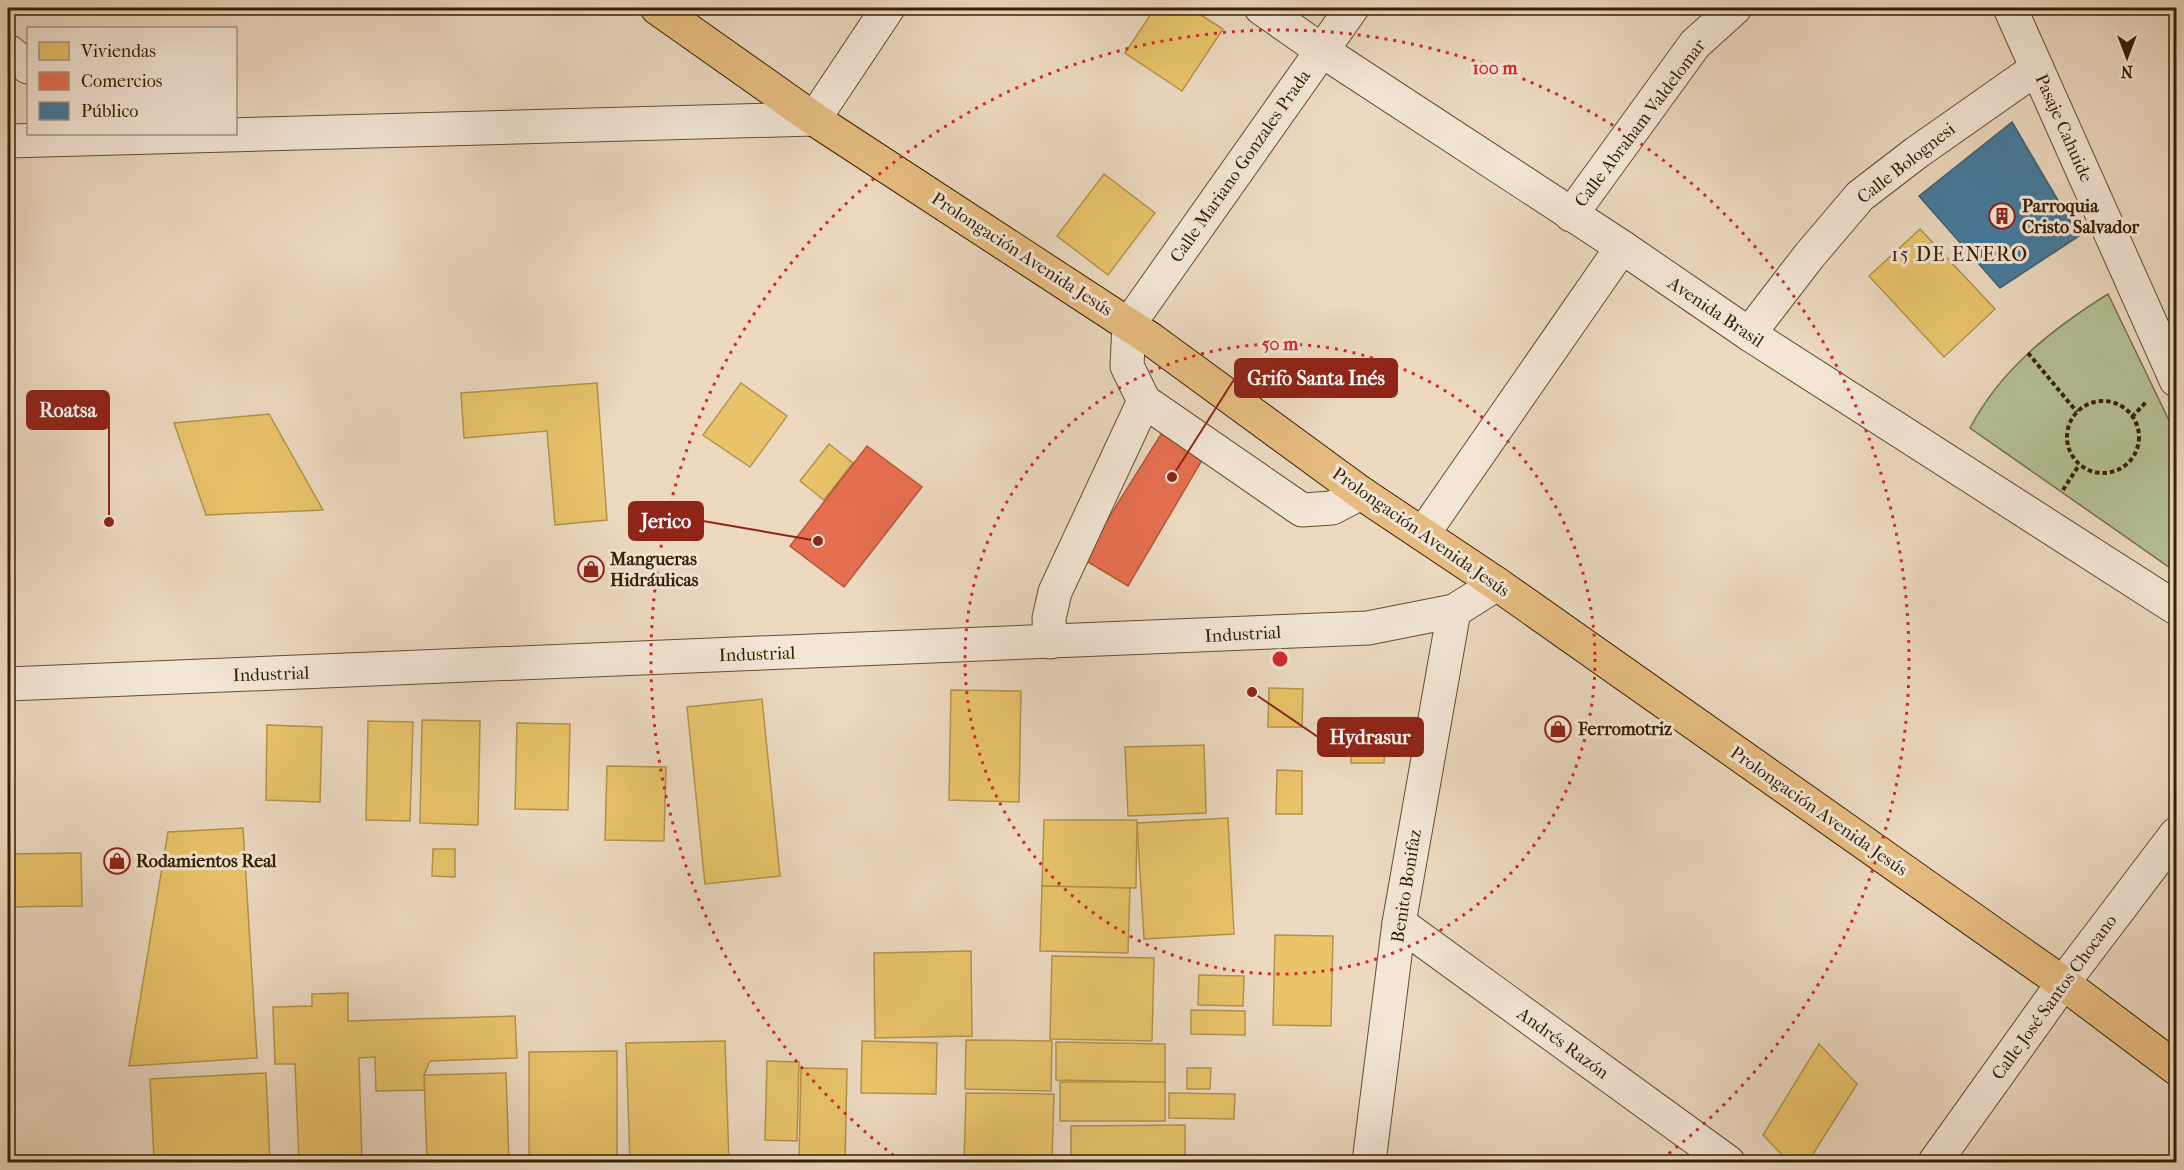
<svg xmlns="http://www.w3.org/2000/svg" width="2184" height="1170" font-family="'IM FELL French Canon',serif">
<rect width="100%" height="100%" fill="#ecd9c0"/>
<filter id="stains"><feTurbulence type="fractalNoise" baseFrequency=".00333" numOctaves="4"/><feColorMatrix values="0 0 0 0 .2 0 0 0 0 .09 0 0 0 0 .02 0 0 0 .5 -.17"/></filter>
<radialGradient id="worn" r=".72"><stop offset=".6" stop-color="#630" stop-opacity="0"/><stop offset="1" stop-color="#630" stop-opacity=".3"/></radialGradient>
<path fill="#b5c095" stroke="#76704a" stroke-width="1.5" d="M2108,294l68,141v137l-206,-144c31,-59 82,-99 138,-134z"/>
<g fill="#e9c46a" stroke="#b4934a" stroke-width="1.5">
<path d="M1155,8h35l33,21 -41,62 -57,-38z"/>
<path d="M1104,174l51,39 -47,62 -51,-39z"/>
<path d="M1920,229l75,80 -51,48 -75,-81z"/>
<path d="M597,383l10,137 -52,5 -8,-94 -83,7 -3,-45z"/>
<path d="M741,383l46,33 -37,51 -47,-32z"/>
<path d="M269,414l54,96 -117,5 -32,-92z"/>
<path d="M829,444l24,19 -29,37 -24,-19z"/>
<path d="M1269,688l34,1 -1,38h-34z"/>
<path d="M951,690l70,1 -2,111 -70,-2z"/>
<path d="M762,699l18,177 -75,8 -18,-177z"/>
<path d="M422,720l58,1 -2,104 -58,-2z"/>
<path d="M368,721l45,1 -3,99 -44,-1z"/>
<path d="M517,723l53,1 -2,86 -53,-1z"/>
<path d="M267,725l55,2 -2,75 -54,-2z"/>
<path d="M1352,737l33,1 -1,25h-33z"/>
<path d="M1204,745l2,68 -78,3 -3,-69z"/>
<path d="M607,766l59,1 -2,74 -59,-1z"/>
<path d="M1277,770l25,1v43h-26z"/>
<path d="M1228,818l6,116 -90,5 -7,-116z"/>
<path d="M1044,820h93l-1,68 -94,-2z"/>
<path d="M243,828l14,230 -128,8 39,-234z"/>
<path d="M433,849h22v28l-23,-1z"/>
<path d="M81,853l1,53 -74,1v-53z"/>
<path d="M1042,886l88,2 -2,65 -88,-2z"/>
<path d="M1275,935l58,1 -2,90 -58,-1z"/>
<path d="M971,951l1,85 -97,2 -1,-85z"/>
<path d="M1052,956l102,2 -2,83 -102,-2z"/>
<path d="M1199,975l45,1 -1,30 -45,-1z"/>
<path d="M348,993v28l167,-5 2,42 -87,3 -6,14 7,15 -55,1 -1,-34 -16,1 3,104h-63l-4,-98h-20l-2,-57 39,-1v-12z"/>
<path d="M1191,1010l54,1v24l-54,-1z"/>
<path d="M966,1040l86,1 -1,50 -86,-2z"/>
<path d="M725,1041l4,121h-99l-4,-119z"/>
<path d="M862,1041l75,2 -1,51 -75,-1z"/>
<path d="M1056,1042l109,2v38l-109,-2z"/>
<path d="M1819,1044l38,40 -49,78h-19l-26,-27z"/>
<path d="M617,1051v111h-88v-110z"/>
<path d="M767,1061l32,1 -2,79 -32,-1z"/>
<path d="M801,1068l46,1 -2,93h-46z"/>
<path d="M1187,1068h24l-1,21h-23z"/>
<path d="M266,1073l4,89h-66v-6l-50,2 -4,-79z"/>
<path d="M506,1073l3,89h-82l-3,-87z"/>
<rect x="1060" y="1082" width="105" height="39"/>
<path d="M966,1093l88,1 -2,68h-88z"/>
<path d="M1169,1093l66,1 -1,25 -65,-1z"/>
<path d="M1185,1125v37h-114v-36z"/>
</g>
<g fill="#e76f51" stroke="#b25839" stroke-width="1.5">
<path d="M1168,423l40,27 -80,136 -45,-27z"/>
<path d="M867,446l55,41 -78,100 -54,-41z"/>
</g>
<path fill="#457b9d" stroke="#41606e" stroke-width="1.5" d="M2012,122l67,114 -79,52 -81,-92z"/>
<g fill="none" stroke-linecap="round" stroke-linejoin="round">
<g stroke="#644f30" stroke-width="35">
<g id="minor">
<path d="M1261,8l60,42 301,197 127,87 427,274"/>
<path d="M2010,8l166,372"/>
<path d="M8,51l20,16"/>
<path d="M8,141l806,-22 74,-111"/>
<path d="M1571,215l124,-171 40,-36"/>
<path d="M1749,334l60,-78 51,-60 56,-43 121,-85"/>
<path d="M1144,401l158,109 30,-2 29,-15"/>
<path d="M1423,534l199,-287"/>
<path d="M1050,642l-1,-24 6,-26 89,-191 -17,-35 2,-42 223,-316"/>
<path d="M8,684l1360,-56 86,-17 43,-27"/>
<path d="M1399,923l329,239"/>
<path d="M1369,1162l30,-239 55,-312"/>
<path d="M1935,1162l128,-179 113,-149"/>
</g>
</g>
<g stroke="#372100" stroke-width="35">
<path id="major" d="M657,8l157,111 338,221 209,153 136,91 566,399 113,85"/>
</g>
<g stroke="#372100" stroke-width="4" stroke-dasharray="4.5 3" stroke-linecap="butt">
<path d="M2028,353l49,59"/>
<circle cx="2103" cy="437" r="36"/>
<path d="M2132,417l14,-15"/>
<path d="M2063,490l16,-25"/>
</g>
<use href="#minor" stroke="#f3e6d6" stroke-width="33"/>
<use href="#major" stroke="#e6bc80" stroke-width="33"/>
</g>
<g fill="none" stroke="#d62828" stroke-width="3" stroke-dasharray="3 6">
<circle cx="1280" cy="659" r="315"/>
<path d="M901 1161A629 629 0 1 1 1659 1161"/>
</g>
<defs>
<g id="building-ring" transform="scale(1.35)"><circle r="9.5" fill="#f3e6d6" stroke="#8f2418" stroke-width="1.5"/><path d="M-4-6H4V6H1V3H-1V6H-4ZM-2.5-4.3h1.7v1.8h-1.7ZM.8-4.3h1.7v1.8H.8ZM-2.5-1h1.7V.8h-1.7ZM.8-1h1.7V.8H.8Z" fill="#8f2418"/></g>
<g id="shop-ring" transform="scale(1.35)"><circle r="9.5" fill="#f3e6d6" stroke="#8f2418" stroke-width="1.5"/><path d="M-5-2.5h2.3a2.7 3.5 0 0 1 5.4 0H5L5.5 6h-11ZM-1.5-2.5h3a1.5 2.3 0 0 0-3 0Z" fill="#8f2418"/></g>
</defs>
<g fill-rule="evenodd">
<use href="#building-ring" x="2002" y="216"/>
<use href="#shop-ring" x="591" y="569"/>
<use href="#shop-ring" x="1558" y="729"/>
<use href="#shop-ring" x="117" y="861"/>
</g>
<g text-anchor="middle" stroke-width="6" stroke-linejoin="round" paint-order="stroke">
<g font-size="18" fill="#372100" stroke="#f3e6d6">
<text transform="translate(1640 123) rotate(-53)" y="6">Calle Abraham Valdelomar</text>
<text transform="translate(2064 128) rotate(66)" y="6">Pasaje Cahuide</text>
<text transform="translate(1906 163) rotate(-38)" y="6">Calle Bolognesi</text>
<text transform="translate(1240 166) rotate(-55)" y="6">Calle Mariano Gonzales Prada</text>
<text transform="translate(1022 254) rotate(33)" y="6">Prolongación Avenida Jesús</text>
<text transform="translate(1716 312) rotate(34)" y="6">Avenida Brasil</text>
<text transform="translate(1421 532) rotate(35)" y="6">Prolongación Avenida Jesús</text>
<text transform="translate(1243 634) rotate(-3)" y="6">Industrial</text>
<text transform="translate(757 654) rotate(-2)" y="6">Industrial</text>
<text transform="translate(271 674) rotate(-2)" y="6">Industrial</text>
<text transform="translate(1819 811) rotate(35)" y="6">Prolongación Avenida Jesús</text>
<text transform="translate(1406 886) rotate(-81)" y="6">Benito Bonifaz</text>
<text transform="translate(2054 997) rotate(-54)" y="6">Calle José Santos Chocano</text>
<text transform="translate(1563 1043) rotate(36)" y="6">Andrés Razón</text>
</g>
<g font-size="18" font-weight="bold" fill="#372100" stroke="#f3e6d6" text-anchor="start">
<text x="2022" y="212">Parroquia<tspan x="2022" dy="21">Cristo Salvador</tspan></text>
<text x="610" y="565">Mangueras<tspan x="610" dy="21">Hidráulicas</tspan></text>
<text x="1578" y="735">Ferromotriz</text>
<text x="136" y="867">Rodamientos Real</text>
</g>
<g font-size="20" letter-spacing="1.5" fill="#372100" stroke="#f3e6d6">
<text x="1960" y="261">15 DE ENERO</text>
</g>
</g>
<circle cx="1280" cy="659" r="9" fill="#d62828" stroke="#f3e6d6" stroke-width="3"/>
<g font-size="18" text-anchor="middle" font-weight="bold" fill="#d62828" stroke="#f3e6d6" stroke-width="6" stroke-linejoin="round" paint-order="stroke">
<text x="1495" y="74">100 m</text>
<text x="1280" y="350">50 m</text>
</g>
<path fill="none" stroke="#8f2418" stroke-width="2" d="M1172 477L1235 378M109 522L109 410M818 541L703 521M1252 692L1318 737"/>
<g fill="#8f2418" stroke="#f3e6d6" stroke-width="2">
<circle cx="1172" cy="477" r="6"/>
<circle cx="109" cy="522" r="6"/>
<circle cx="818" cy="541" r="6"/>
<circle cx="1252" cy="692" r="6"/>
</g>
<g fill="#8f2418" stroke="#8f2418" stroke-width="2">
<rect x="1235" y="359" width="162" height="38" rx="6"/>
<rect x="27" y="391" width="82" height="38" rx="6"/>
<rect x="629" y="502" width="74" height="38" rx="6"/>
<rect x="1318" y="718" width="105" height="38" rx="6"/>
</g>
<g font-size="20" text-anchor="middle" font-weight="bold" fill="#fff">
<text x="1316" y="385">Grifo Santa Inés</text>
<text x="68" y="417">Roatsa</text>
<text x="666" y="528">Jerico</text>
<text x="1370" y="744">Hydrasur</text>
</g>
<rect width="2184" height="1170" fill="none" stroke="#ecd9c0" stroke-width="30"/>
<rect x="9" y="9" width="2166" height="1152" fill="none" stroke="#372100" stroke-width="3"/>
<rect x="15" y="15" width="2154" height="1140" fill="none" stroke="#372100" stroke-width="1.5"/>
<rect x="27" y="27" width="210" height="108" fill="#f3e6d6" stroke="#a89780" stroke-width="1.5"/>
<rect x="39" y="42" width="30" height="18" fill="#e9c46a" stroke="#a89780" stroke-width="1.5"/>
<text x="81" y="57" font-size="18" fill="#372100">Viviendas</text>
<rect x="39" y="72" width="30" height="18" fill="#e76f51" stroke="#a89780" stroke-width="1.5"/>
<text x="81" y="87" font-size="18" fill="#372100">Comercios</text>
<rect x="39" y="102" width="30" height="18" fill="#457b9d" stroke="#a89780" stroke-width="1.5"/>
<text x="81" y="117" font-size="18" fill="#372100">Público</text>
<g transform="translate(2127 57) rotate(180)" stroke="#f3e6d6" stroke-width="4.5" paint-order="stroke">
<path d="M0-4.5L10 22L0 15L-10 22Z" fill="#372100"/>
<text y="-9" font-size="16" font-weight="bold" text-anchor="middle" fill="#372100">N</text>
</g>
<rect width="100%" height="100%" filter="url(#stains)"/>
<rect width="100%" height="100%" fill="url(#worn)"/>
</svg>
